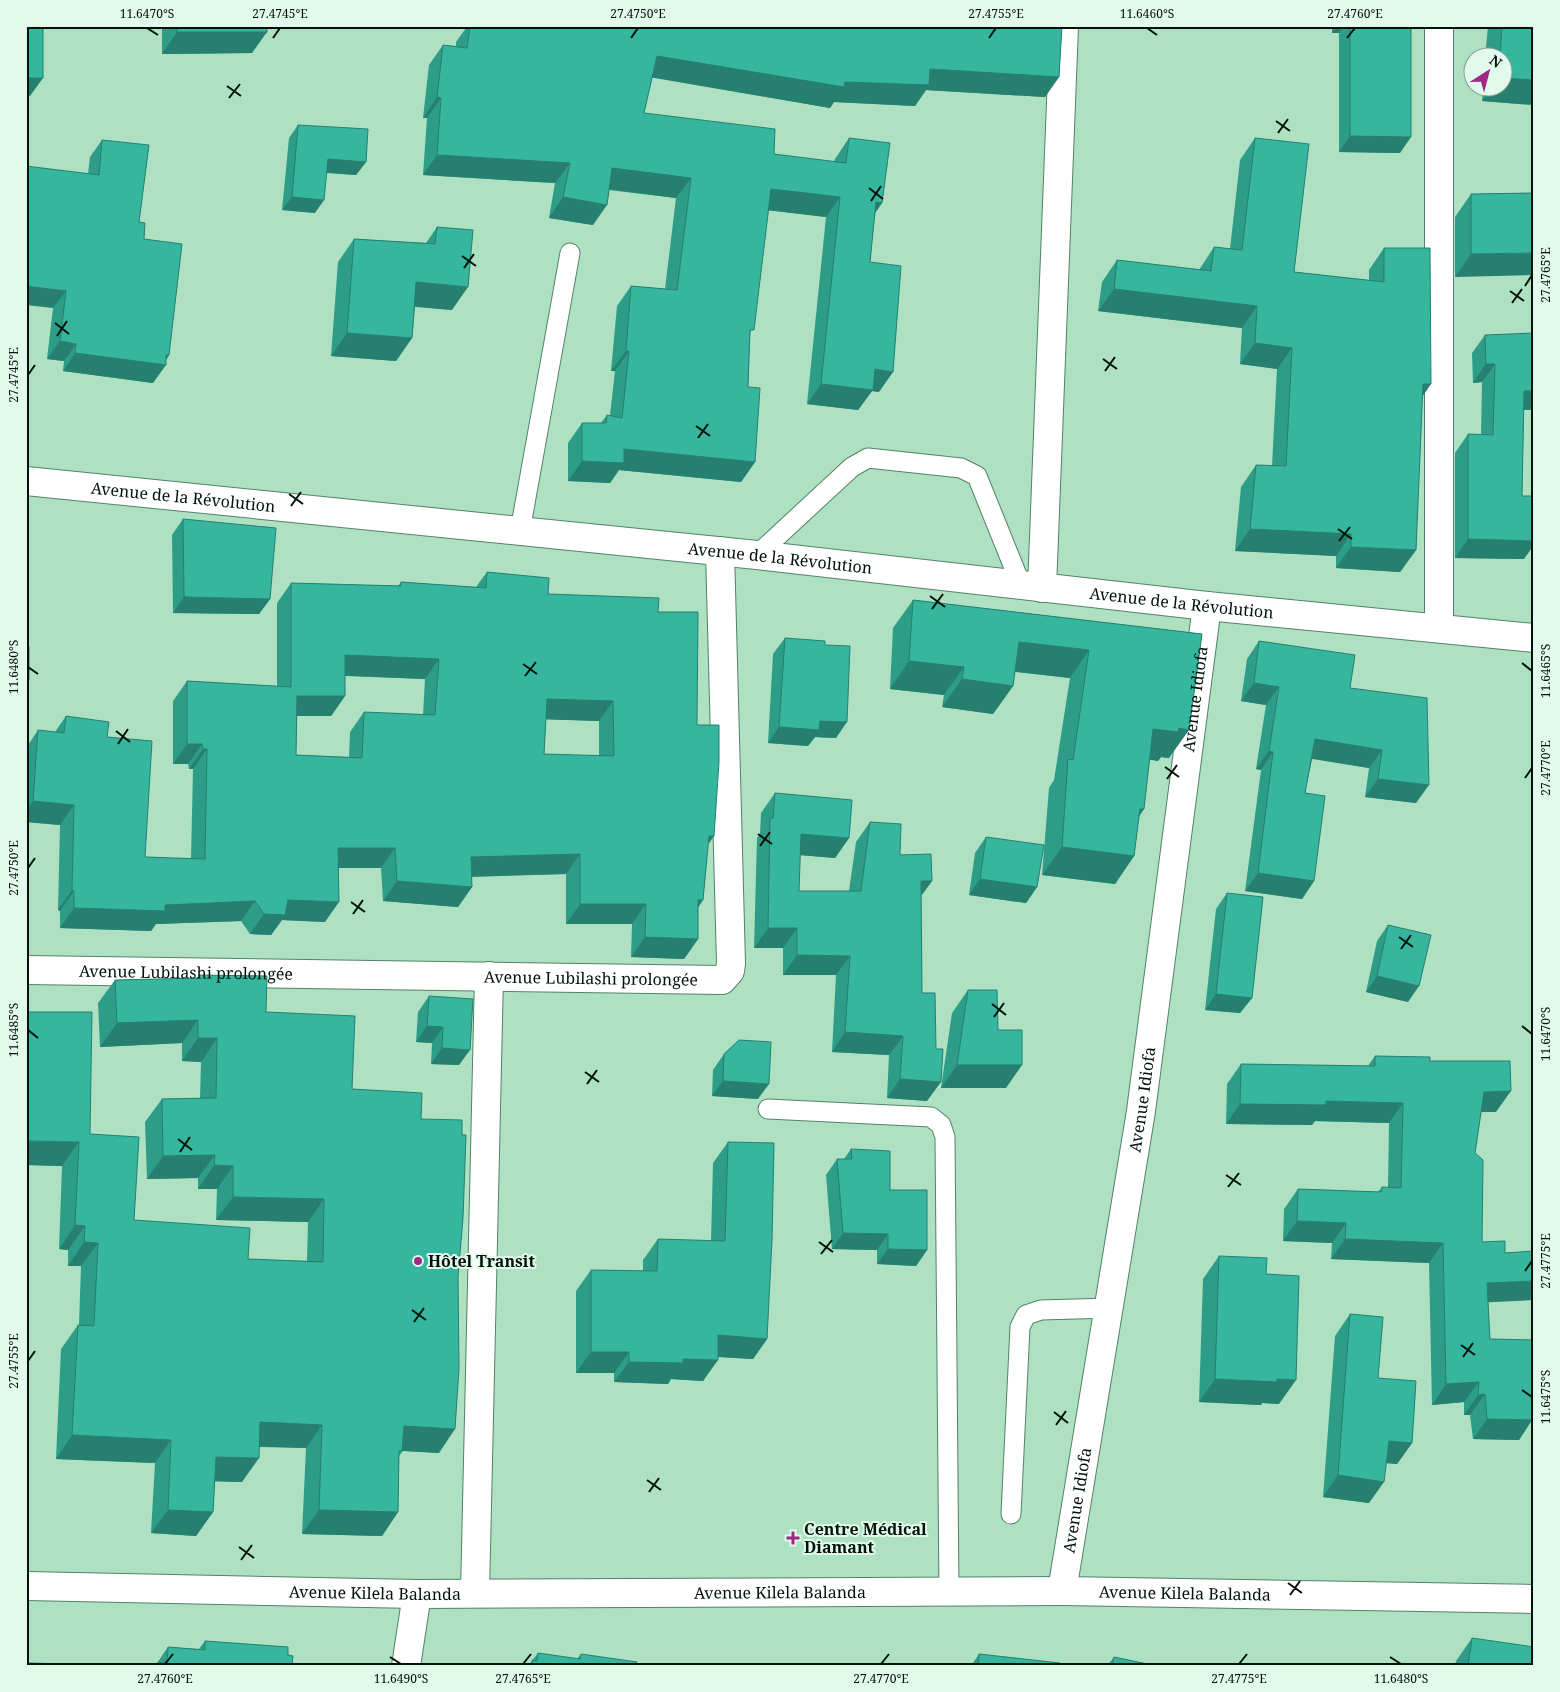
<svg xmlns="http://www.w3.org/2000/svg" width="1560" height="1692" font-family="'Noto Serif',serif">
<rect width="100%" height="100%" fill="#aee0c2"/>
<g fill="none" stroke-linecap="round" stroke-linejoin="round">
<g stroke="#548267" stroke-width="21">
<g id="service">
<path d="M520,531l50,-278"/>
<path d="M757,555l95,-88 16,-9 93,10 16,8 44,109"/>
<path d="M768,1109l163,8 10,8 4,12 4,455"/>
<path d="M1011,1514l9,-187 6,-12 15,-5 69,-2"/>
</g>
</g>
<g stroke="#548267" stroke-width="30">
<g id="minor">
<path d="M1042,588l22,-562"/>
<path d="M1439,628v-602"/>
<path id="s1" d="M26,970l696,10 8,-9 1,-8 -11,-412"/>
<path id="s2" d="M1062,1591l79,-480 66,-505"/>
<path d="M475,1593l14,-617"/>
</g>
</g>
<g stroke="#548267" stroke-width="30">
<g id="tertiary">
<path id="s3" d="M26,481l731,74 450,51 327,32"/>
<path d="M406,1666l11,-72"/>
</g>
</g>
<g stroke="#548267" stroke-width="30">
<g id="secondary">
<path id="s4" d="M26,1586l391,8 645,-3 472,8"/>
</g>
</g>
<use href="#service" stroke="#fff" stroke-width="19"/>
<use href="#minor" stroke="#fff" stroke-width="28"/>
<use href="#tertiary" stroke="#fff" stroke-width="28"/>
<use href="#secondary" stroke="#fff" stroke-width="28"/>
</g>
<g fill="#2e9d88" fill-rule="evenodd">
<path d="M162,26h105l-15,27 -90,1z"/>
<path d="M466,26h596l-3,51 -14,20 -119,-7 -11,16 -81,-4 -4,6 -178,-31 -8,36 130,41 60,8 1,-3 14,-21 33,65 -7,10 -5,49 9,130 -7,-1 -14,19 -51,-6 19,-187 -58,-7 -18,125 -2,52 7,75 -14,20 -122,-12 -9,13 -42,-2v-38l14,-20h19l6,-8h3l5,-44h-4l6,-65 14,-20 34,3 11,-91 -67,-8 -16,35 -44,-7 6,-35 -132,-8 4,-57h-4l6,-53 14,-20 13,1v-4l10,-14z"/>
<path d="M1332,26h79l-11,127 -61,-1v-119h-7z"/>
<path d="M1488,26h46v79l-52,-4 1,-13h19v-30h-17z"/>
<path d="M298,125l68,37 -10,13 -30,-2 -11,40 -33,-3 7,-72z"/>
<path d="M1255,138l39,134 75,8v-10l15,-22 38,149 -6,153 -16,22 -64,-4v-12l-101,-5 6,-64 15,-22 16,1 5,-97 -37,-5 2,-36 -144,-17 4,-29 15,-22 82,10 15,-23 16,2 10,-89z"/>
<path d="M102,140l37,82 5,17 25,116 -16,28 -90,-12 1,-10 -17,-2 6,-51 35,-134 2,-17z"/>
<path d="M1534,193l-79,84v-60l16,-23z"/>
<path d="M437,227l15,83 -37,-3 -3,31 -16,23 -65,-5 7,-94 16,-23 72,4z"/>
<path d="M1485,335l49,75h-10l-2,86 2,63 -69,-1v-105l13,-19 13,1 1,-53 -9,1 -1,-30z"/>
<path d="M183,519l87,80 -11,15 -86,-1 -1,-78z"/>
<path d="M487,572l61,22 110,18 39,113 11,118 -5,57 -5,7v32l-14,20 -53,-2 1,-33h-66v-50l-94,3v10l-14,20 -75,-6 -2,-33h-43l-13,54 -43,-2 -11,15 -21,-1 -9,-13 -85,3 -5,7 -91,-3v-17l-2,-1 2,-85 -34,-3v-74l12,-18 17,2 11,-16 41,21 38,120 46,2 2,-90h-4l-1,-5h-15v-63l14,-20 90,5v-83l14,-20 107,3 3,-4 75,5zM345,676l80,3 -2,36 -59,-3 -14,20 -1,25 -53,-2 1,-39h34l14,-20zM546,719l53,2v35l-55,-2z"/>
<path d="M913,600l289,34 -33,124 -8,-1 -3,4 -8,-2 -11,58 -5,39 -19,28 -73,-9 7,-87 5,-8 16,-102 -55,-6 -2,14 -20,28 -51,-7 2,-12 -54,-6 3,-61z"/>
<path d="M785,638l40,7 11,93 -21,-1 -7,9 -40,-3 5,-89z"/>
<path d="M1259,641l91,47 66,115 -51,-6 4,-29 -57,-9 -7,34 9,88 -12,18 -57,-8 16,-121 -5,-1 10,-64 -25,-4 6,-42z"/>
<path d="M775,793l74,45 -14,20 -35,-3 -1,36h50l7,-49 14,-20 30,33 32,26 -11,15 1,97 5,108 -40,-3 2,-43 -57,-3 4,-77h-53v-27h-29l3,-110 3,-4 1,-21z"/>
<path d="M986,837l51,50 -11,16 -57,-8 6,-42z"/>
<path d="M1227,893l25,105 -12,15 -35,-3 11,-101z"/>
<path d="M1388,925l20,77 -42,-10 11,-51z"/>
<path d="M199,975l67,37 86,77 69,30 18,334 -36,-2 -4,5 -1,56 -16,24 -80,-2 4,-86 -47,-1 -17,35 -27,-1 -2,31 -17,24 -45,-3 4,-70 -99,-4 5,-110 17,-24h1l2,-59h-13v-16l-9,-1 3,-83 -36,-1 64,-31 44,86 114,39 59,2 1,-39 -92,-2 1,-31h-19v-11l-51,1 -2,-57 17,-23 38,-1 1,-36 -19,-1v-18l-82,4 -2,-44 17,-23 82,-2z"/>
<path d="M968,990l30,40 8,58h-65l11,-75z"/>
<path d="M429,996l30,69 -28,-1 1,-21 -16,-1 2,-30z"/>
<path d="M724,1054l34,45 -46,-3 1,-26z"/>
<path d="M1375,1056l55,5 66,51h-15l-6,41 7,89 6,60 2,37 44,81h-2l-13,20 -46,-1 -3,-24h-6v-13l-32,3 -3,-142 -98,-4 1,-16 -49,-2 1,-32 14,-20 80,3 4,-5 6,1 1,-65 -74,-2 -3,4 -86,-1 1,-40 14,-20 127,2z"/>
<path d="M728,1142l39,197 -14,20 -35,-2 -15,24 -32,-2 -3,5 -54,-2v-9h-38v-82l15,-21 52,1v-11l15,-21 53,2 2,-78z"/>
<path d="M851,1149l39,41 37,60 -11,16 -39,-2v-14l-45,-1 -6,-74 11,-16h7z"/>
<path d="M1219,1256l47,18 13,130 -17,-1 -1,2 -62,-3 4,-123z"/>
<path d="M1350,1314l28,64 34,65 -15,21 -11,-1 -17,40 -46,-6 12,-161z"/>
<path d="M1472,1638l62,28h-79l1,-5z"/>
<path d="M205,1641l83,14 4,11h-137l13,-19 31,2z"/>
<path d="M538,1653l39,6 4,-5 55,12h-108z"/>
<path d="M979,1654l81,12h-89z"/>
<path d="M1114,1657l43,9h-50z"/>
</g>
<g fill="#267f6f">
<path d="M1337,26h6l-4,7h-7z"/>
<path d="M177,32h90l-15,21 -90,1z"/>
<path d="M657,56l188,26 85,-13 129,8 -14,20 -119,-7 -11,16 -81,-4 -4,6 -187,-32z"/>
<path d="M26,78h17l-13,18h-4z"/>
<path d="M1502,78l32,2v25l-52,-4 9,-13h11z"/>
<path d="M437,97l4,1 -14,20h-4z"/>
<path d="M1350,136l61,1 -11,16 -61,-1z"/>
<path d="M437,155l133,8 -15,20 -132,-8z"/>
<path d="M328,159l38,3 -10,13 -37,-3z"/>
<path d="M612,168l79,10 -15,20 -78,-10z"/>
<path d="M771,189l69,8 -14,20 -69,-8z"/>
<path d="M292,197l32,3 -9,13 -33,-3z"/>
<path d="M563,197l44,8 -14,20 -44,-7z"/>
<path d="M876,202l6,1 -14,20z"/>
<path d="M1534,253v22l-79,2 16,-23z"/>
<path d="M416,282l52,5 -16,23 -52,-5z"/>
<path d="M26,286l40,5 -13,17 -27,-3z"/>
<path d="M1114,289l143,17 -15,22 -144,-17z"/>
<path d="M347,333l65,5 -16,23 -65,-5z"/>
<path d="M60,341l16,3 -12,17 -17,-2z"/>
<path d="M1255,343l37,5 -15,21 -37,-5z"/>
<path d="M626,351h3l-14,20h-4z"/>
<path d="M75,353l91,2h3l-6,10h3l-13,18 -90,-12z"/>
<path d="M1486,364h9l-13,18 -9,1z"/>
<path d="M875,369l18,3 -14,20 -7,-1 -14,19 -51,-6 14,-20z"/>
<path d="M1423,384h8l-15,22z"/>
<path d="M1524,391h10v19l-23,-1z"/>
<path d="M624,449l131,13 -14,20 -122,-12 -9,13 -42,-2 14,-20z"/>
<path d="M1250,529l101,5 -15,22 -101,-5z"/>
<path d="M1468,539l66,2v4l-10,14 -69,-1z"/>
<path d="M1351,547l65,3 -16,22 -64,-4z"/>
<path d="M184,597l86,2 -11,15 -86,-1z"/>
<path d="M1019,642l70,8 -19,28 -70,-8z"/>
<path d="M345,655l94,4 -14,20 -94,-4z"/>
<path d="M909,661l55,6 -20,28 -54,-6z"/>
<path d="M962,679l51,7 -20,28 -51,-7z"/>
<path d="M1254,683l25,4 -13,18 -25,-4z"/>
<path d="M297,696h48l-14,20h-48z"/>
<path d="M547,699l66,2 -14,20 -66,-2z"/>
<path d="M820,721l27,1 -11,16 -21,-1 -7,9 -40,-3 11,-16z"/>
<path d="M1179,728l10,2 -20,28 -8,-1 -3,4 -25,-4 20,-28z"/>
<path d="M1315,739l67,11 -13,18 -66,-11z"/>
<path d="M187,744h15l-14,20h-15z"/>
<path d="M203,749h4l-14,20h-4z"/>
<path d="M1269,751l4,1 -12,18 -5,-1z"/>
<path d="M1378,779l51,6 -13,18 -51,-6z"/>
<path d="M33,801l41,4 -14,20 -34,-3v-11z"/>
<path d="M1140,809h4l-19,29z"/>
<path d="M801,834l48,4 -14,20 -48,-4z"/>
<path d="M709,836h5l-14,20z"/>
<path d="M1062,847l72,9 -19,28 -73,-9z"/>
<path d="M338,848h57l-14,20h-57z"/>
<path d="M580,854l-14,20 -109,3 14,-20z"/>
<path d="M1258,873l56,8 -12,18 -57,-8z"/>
<path d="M980,879l57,8 -11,16 -57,-8z"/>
<path d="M397,881l75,6 -14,20 -75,-6z"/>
<path d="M921,881h11l-14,19z"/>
<path d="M72,890l2,1 -14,20 -2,-1z"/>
<path d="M288,900l51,2 -14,20 -43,-2 -11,15 -21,-1 14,-20z"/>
<path d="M698,900h5l-14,21z"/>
<path d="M255,901l-14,20 -85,3 -5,7 -91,-3 14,-20z"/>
<path d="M580,904h66l-14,20h-66z"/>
<path d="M768,928h29l-14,20h-29z"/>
<path d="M645,937l53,2 -14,20 -53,-2z"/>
<path d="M797,955l53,1 -14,19h-53z"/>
<path d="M1377,976l42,10 -11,16 -42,-10z"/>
<path d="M1216,994l36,4 -12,15 -35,-3z"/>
<path d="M198,1020l-16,23 -82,4 17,-24z"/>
<path d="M427,1026l16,1 -11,16 -16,-1z"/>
<path d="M845,1032l58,4 -14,19 -57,-3z"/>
<path d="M198,1038h19l-16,24 -19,-1z"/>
<path d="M442,1048l28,2 -11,15 -28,-1z"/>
<path d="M957,1065h65l-16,23h-65z"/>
<path d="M900,1079l41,3 -14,19 -40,-3z"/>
<path d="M723,1081l46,3 -11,15 -46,-3z"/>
<path d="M1511,1091l-15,21h-26l14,-20z"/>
<path d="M1326,1101l77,2 -14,20 -74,-2 -3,4 -86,-1 14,-20z"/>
<path d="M26,1141l53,1 -17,24 -36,-1z"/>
<path d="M215,1155l-17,23 -51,1 16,-23z"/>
<path d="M214,1165l19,1 -16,23h-19z"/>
<path d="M233,1197l91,2 -16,23 -92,-2z"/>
<path d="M1297,1221l49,2 -14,20 -49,-2z"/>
<path d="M75,1225l10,1 -17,24 -9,-1z"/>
<path d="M843,1233l45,1 -11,16 -45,-1z"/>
<path d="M1345,1239l98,4 -14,20 -98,-4z"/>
<path d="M84,1242l14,1 -17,23h-13z"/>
<path d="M888,1249l39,1 -11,16 -39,-2z"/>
<path d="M1534,1281v19l-61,3 14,-20z"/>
<path d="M718,1335l49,4 -14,20 -50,-3z"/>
<path d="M591,1352h38l-15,21h-38z"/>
<path d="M683,1359l35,1 -15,21 -32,-2 -3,5 -54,-2 15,-20z"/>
<path d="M1215,1379h62l19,1 -17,24 -17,-1 -1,2 -62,-3z"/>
<path d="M1479,1382l-15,20 -32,3 14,-21z"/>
<path d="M1485,1394l-15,21h-6l14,-20z"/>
<path d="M1532,1399h2v21h-2l-13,20 -46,-1 14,-20z"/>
<path d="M260,1422l62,3 -16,23 -63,-2z"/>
<path d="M404,1426l51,3 -16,24 -51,-3z"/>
<path d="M72,1435l99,5 -16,23 -99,-4z"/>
<path d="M1389,1441l23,2 -15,21 -23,-2z"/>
<path d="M216,1457l43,1 -17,24 -43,-1z"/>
<path d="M1338,1475l46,7 -15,21 -46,-6z"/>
<path d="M168,1510l45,2 -17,24 -45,-3z"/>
<path d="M319,1510l79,2 -16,24 -80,-2z"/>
</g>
<g fill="#36b69e" stroke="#267f6f" fill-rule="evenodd">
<rect x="26" y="26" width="17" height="52"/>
<rect x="177" y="26" width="90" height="6"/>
<path d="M470,26h354l16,2v-2h222l-3,51 -129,-8 -1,16 -84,-3 -1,5 -187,-31 -13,57 131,16 -1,25 72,9 3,-25 41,5 -8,60 -6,-1 -6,60 31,4 -8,106 -18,-3 -2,21 -52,-6 19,-187 -69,-8 -17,141h-4l-2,57 12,1 -5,74 -131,-13v14l-42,-2v-38h24l1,-8 15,3 7,-67h-3l5,-65 46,4 14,-112 -79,-10 -5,37 -44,-8 7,-34 -133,-8 4,-57 -4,-1 6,-52 24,3z"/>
<path d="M1350,26h61v111l-61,-1z"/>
<path d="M1502,26h32v54l-32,-2v-20h-2z"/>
<path d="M298,125l70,4 -2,33 -38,-3 -4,41 -32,-3z"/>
<path d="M1255,138l54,6 -15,128 90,10v-34h46l1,136h-8l-7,166 -65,-3v-13l-101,-5 6,-64 30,1 6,-118 -37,-5 2,-37 -143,-17 3,-29 94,11 3,-24 28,3z"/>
<path d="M102,140l47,5 -10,77 6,1 -1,16 38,5 -13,111h-3v10l-91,-12 1,-9 -16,-3 6,-50 -40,-5v-120l73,9z"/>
<path d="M1534,193v60l-63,1v-60z"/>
<path d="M437,227l36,3 -5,57 -52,-5 -4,56 -65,-5 7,-94 81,5z"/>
<path d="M1534,333v58h-10l-2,105h12v45l-66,-2v-105l25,1 2,-71h-9l-1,-29z"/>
<path d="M183,519l93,9 -6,71 -86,-2z"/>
<path d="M487,572l62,6 -1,16 111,4 -1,14h40l-1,113h22v37l-5,74h-5l-6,64h-5v39l-53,-2 1,-33h-66v-50l-109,3 1,30 -75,-6 -2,-33h-57l1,54 -51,-2 -3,15 -21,-1 -9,-13 -90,4v6l-91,-3v-17l-2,-1 2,-85 -41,-4 5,-71 26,3 2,-17 43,6 -2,15 45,4 -7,116 60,2 2,-110h-4l-1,-5h-15v-63l104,6v-104l110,3v-4l85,6zM345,655l94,4 -4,56 -71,-3 -2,46 -66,-3 1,-59h48zM547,699l66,2 1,55 -70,-2z"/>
<path d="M913,600l289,34 -13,96 -10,-2 -1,4 -25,-3 -9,80h-4l-6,47 -72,-9 6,-88 5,1 16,-110 -70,-8 -6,44 -51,-7 2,-12 -55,-6z"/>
<path d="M785,638l40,3v4l25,1 -3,76 -27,-1 -1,9 -40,-3z"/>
<path d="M1259,641l96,14 -5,33 77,10 2,87 -51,-6 4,-29 -67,-11 -10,54 20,3 -11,85 -56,-8 15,-121 -4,-1 10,-64 -25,-4z"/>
<rect x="26" y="647" width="3" height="32"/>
<path d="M775,793l77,7 -3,38 -48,-4 -2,57h62l9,-69 31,2 -1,31 31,-1 1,27h-11l1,112h13l1,56h7l-2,33 -41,-3 3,-43 -58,-4 5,-76 -53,-1v-27h-29l2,-110h3z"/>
<path d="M986,837l58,8 -7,42 -57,-8z"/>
<path d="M1227,893l36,4 -11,101 -36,-4z"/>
<path d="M1388,925l43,10 -12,51 -42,-10z"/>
<path d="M199,975l68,1 -1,36 89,4 -3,73 70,4 -1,26 41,1v15h4l-3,83 -5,59 1,91 -4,61 -51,-3 -2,25h-3l-1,61 -79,-2 3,-85 -62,-3 -1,36 -43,-1 -3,55 -45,-2 3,-70 -99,-5 6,-110 16,1 4,-83 -14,-1 1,-16 -10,-1 4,-83 -53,-1v-129h66l-2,122 49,3 -5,83 116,8 -2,31 75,3 1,-63 -91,-2v-31l-19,-1 1,-10 -52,1 -1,-57 54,-1 1,-60h-19v-18l-81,3 -2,-43 84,-2z"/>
<path d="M968,990h29l1,40h24v35h-65z"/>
<path d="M429,996l44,3 -3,51 -28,-2 1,-21 -16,-1z"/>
<path d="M739,1040l32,2 -2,42 -46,-3 1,-27z"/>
<path d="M1375,1056l55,1v4h80l1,30 -27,1 -9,61 8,7 -1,82 23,-1v12l29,-2v30l-47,2 3,56 44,1v59h-2l1,21 -46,-1 -2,-25 -7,1 1,-13 -33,2 -3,-141 -98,-4 1,-16 -49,-2 1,-32 83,3 1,-5 19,1 2,-85 -77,-2v4l-86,-1 1,-40 134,2z"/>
<path d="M728,1142l46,1 -2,97 -5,99 -49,-4v25l-35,-1v4l-54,-1v-10h-38v-82l66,1 1,-32 67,2z"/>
<path d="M851,1149l39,2v39h37v60l-39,-1v-15l-45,-1 -6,-74h15z"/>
<path d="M1219,1256l48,2 -1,16 33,2 -3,104 -19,-1v3l-62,-3z"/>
<path d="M1350,1314l33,3 -5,61 38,3 -4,62 -23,-2 -5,41 -46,-7z"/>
<path d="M1472,1638l62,9v19h-66z"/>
<path d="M205,1641l83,6v8l5,1 -1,10h-135v-3h10l1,-16 37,3z"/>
<path d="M538,1653l42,6 1,-5 56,8 -1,4h-104v-6l5,1z"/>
<path d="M979,1654l81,9v3h-82z"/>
<path d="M1114,1657l43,9h-45z"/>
<path d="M29,1663l75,2 -75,1z"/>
</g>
<path fill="none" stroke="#021209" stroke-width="2" d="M147,28l11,7M1147,28l10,7M273,38l7,-10M631,38l7,-10M989,38l7,-10M1347,38l8,-10M227,86l14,10M229,98l11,-14M1276,121l14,10M1278,133l10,-14M869,188l14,11M871,201l10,-15M462,256l14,10M464,268l10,-14M1525,286l7,-11M1510,291l14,10M1512,303l10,-14M55,323l14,11M57,336l10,-15M1103,359l14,10M1105,371l10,-14M28,375l7,-10M696,426l14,10M698,438l10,-14M289,494l14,10M291,506l10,-14M1338,529l14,10M1339,541l11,-14M930,596l15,11M932,609l11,-15M1522,663l10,8M523,664l14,10M28,667l10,7M525,676l11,-14M116,731l14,11M118,744l10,-15M1165,767l14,10M1525,778l7,-10M1167,779l10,-14M758,834l14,10M760,846l10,-14M28,868l7,-10M351,902l14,10M353,914l10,-14M1399,937l14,10M1401,949l10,-14M992,1004l14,11M994,1017l10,-14M1522,1026l10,8M28,1030l10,8M585,1072l14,10M587,1084l10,-14M178,1139l14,11M180,1152l10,-15M1226,1175l15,10M1228,1187l11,-14M819,1242l14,10M821,1254l11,-14M1525,1271l7,-10M412,1310l14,10M414,1322l10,-14M1461,1345l14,10M1463,1357l10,-14M28,1361l7,-10M1522,1390l10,7M1054,1412l14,11M1056,1425l10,-14M647,1480l14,10M649,1492l10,-14M239,1547l15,11M241,1560l11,-15M1288,1583l14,10M1290,1595l10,-14M390,1657l11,7M1390,1657l11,7M165,1664l8,-10M523,1664l8,-10M881,1664l8,-10M1239,1664l8,-10"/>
<g fill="#9e2a86" stroke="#e2faeb" stroke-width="2">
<circle cx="418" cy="1261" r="5"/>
<path d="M790.5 1530.5h5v5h5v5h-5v5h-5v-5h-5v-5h5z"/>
</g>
<g text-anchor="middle" stroke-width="4" stroke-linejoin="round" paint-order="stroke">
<g font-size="16" fill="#021209" stroke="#e2faeb">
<text dy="6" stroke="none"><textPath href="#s3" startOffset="158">Avenue de la Révolution</textPath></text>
<text dy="6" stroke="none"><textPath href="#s3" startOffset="758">Avenue de la Révolution</textPath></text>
<text dy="6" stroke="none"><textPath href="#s3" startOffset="1162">Avenue de la Révolution</textPath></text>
<text dy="6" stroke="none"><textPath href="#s2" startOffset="902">Avenue Idiofa</textPath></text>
<text dy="6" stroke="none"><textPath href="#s1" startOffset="160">Avenue Lubilashi prolongée</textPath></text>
<text dy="6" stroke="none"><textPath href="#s1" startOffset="565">Avenue Lubilashi prolongée</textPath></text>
<text dy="6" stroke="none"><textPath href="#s2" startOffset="498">Avenue Idiofa</textPath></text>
<text dy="6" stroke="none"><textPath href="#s2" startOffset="92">Avenue Idiofa</textPath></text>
<text dy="6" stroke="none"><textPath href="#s4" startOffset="349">Avenue Kilela Balanda</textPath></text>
<text dy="6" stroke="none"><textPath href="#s4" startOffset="754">Avenue Kilela Balanda</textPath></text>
<text dy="6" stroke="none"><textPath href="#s4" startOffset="1159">Avenue Kilela Balanda</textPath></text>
</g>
<g font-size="16" font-weight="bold" fill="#021209" stroke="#e2faeb" text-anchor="start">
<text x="428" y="1267">Hôtel Transit</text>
<text x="804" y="1535">Centre Médical<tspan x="804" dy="18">Diamant</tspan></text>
</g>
</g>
<rect width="1560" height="1692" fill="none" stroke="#e2faeb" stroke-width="55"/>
<g transform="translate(1488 72) rotate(36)"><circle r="24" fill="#e2faeb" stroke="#889d91"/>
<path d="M0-4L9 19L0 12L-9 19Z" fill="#9e2a86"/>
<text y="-8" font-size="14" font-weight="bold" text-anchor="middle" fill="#021209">N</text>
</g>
<rect x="28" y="28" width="1504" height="1636" fill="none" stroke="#021209" stroke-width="2"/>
<g font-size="12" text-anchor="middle" fill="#021209">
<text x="147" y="18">11.6470°S</text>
<text x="280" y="18">27.4745°E</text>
<text x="638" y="18">27.4750°E</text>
<text x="996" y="18">27.4755°E</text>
<text x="1147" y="18">11.6460°S</text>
<text x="1355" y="18">27.4760°E</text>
<text transform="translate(1546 275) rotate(-90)" y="4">27.4765°E</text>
<text transform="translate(14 375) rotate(-90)" y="4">27.4745°E</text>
<text transform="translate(14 667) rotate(-90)" y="4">11.6480°S</text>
<text transform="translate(1546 671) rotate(-90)" y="4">11.6465°S</text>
<text transform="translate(1546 768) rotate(-90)" y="4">27.4770°E</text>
<text transform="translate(14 868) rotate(-90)" y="4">27.4750°E</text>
<text transform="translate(14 1030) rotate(-90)" y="4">11.6485°S</text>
<text transform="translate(1546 1034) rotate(-90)" y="4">11.6470°S</text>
<text transform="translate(1546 1261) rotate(-90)" y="4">27.4775°E</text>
<text transform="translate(14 1361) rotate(-90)" y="4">27.4755°E</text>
<text transform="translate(1546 1397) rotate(-90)" y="4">11.6475°S</text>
<text x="165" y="1683">27.4760°E</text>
<text x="401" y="1683">11.6490°S</text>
<text x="523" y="1683">27.4765°E</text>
<text x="881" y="1683">27.4770°E</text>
<text x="1239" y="1683">27.4775°E</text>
<text x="1401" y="1683">11.6480°S</text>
</g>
</svg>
